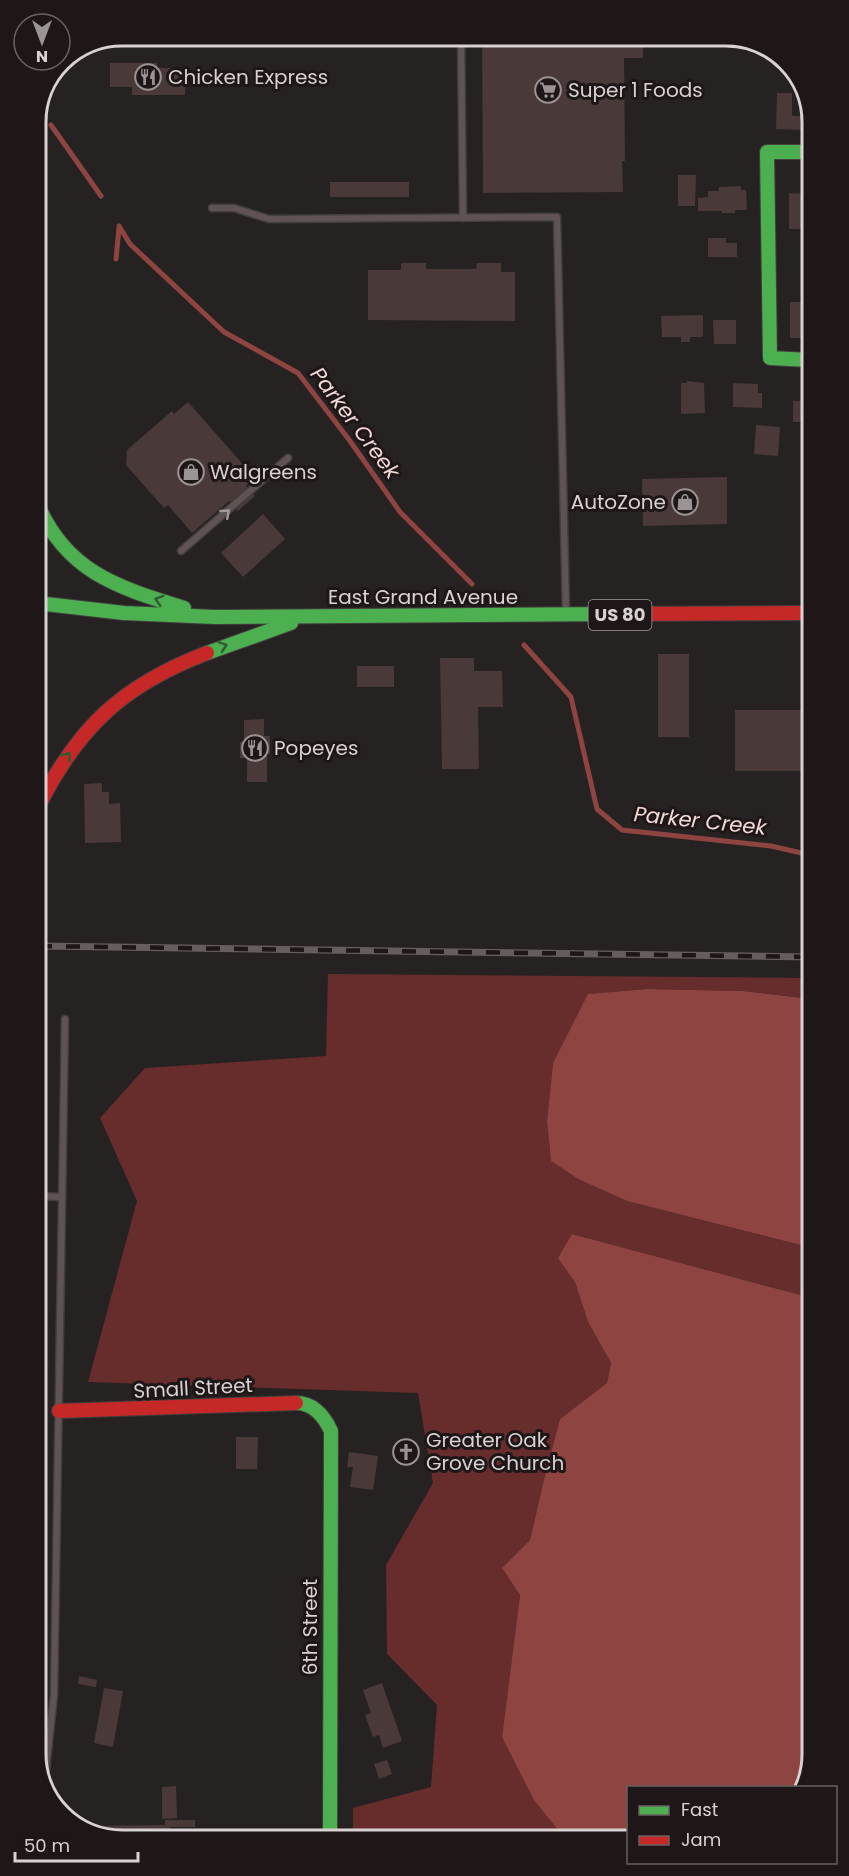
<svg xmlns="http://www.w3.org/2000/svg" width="849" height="1876" font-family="Poppins,sans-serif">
<rect width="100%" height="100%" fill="#272222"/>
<path fill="#672c2c" d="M328,974l483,4v21l-68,-8 -96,-2 -58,5 -36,69 -6,58 4,40 27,18 49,22 185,47v50l-240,-64 3,48 13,40 23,41 -4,20 -47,36 -15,56 -15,65 -28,28 18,27 -18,142 57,94 10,6 -216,1v-30l78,-21 6,-82 -50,-51 -1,-89 47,-82 -15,-90 -330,-11 49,-181 -37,-83 45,-50 181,-12z"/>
<g fill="#8e4441">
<path d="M647,989l96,2 68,8 1,249 -185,-47 -49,-22 -27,-18 -4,-40 6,-58 35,-69z"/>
<path d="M572,1234l240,64 1,456 -11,33 -174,1v48l-59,1 -10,-6 -25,-31 -32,-63 18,-142 -18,-27 28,-28 15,-65 15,-56 47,-36 4,-20 -23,-41 -13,-40 -17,-24z"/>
</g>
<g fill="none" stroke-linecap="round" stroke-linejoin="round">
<g stroke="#8e4441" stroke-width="5">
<path d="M51,125l50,71"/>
<path d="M119,226l11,18 94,88 74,41 52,68 50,71 72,72"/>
<path d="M116,259l3,-31"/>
<path d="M524,645l47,52 26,112 25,21 149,16 39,9"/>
<path d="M39,1145l5,-79 -3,-22"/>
</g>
</g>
<g fill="#493939">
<path d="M482,36h161v22h-19l1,103h-3l1,31 -140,1z"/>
<path d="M110,63h47v5h28v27h-53v-8h-22z"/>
<path d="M777,93h15v23h11v14l-27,-1z"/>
<path d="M678,175h18l-1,31h-17z"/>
<rect x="330" y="182" width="79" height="15"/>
<path d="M741,186v4h5l1,20h-12v3h-13v-2h-24v-13l10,-1v-6h11v-4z"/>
<path d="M789,193l20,1v35h-20z"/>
<path d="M708,238h18v5h11v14h-29z"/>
<path d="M401,263h25v6h50l1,-6h24v9h14v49l-147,-1v-50h33z"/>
<rect x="790" y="302" width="19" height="36"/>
<path d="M703,315v22h-13v5h-9v-5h-19l-1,-21z"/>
<path d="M713,320h23v24h-22z"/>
<path d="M687,381l17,2 1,30 -24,1v-31h6z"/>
<path d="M733,383l25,1v9h4v15l-29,-1z"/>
<rect x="793" y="401" width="16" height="21"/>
<path d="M188,402l67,76 -9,8 9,10 -17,15 -9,-10 -37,32 -24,-28 -4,3 -38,-43 1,-15 45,-39 2,3z"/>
<path d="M756,425l24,2 -2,29 -24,-2z"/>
<path d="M727,477v47l-84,2 -1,-47z"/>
<path d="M263,514l22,25 -42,38 -22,-24z"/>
<rect x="658" y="654" width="31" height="83"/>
<path d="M440,658h34v13h28l1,36h-25l1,62h-37z"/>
<rect x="357" y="666" width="37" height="21"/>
<rect x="735" y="710" width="66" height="61"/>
<path d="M264,719v17h6v18h-3v28h-20v-24h-7v-16h4v-22z"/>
<path d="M102,783v9h7v12l11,-1 1,39 -36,1 -1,-59z"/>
<path d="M236,1437h22l-1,32h-21z"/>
<path d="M349,1452l29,4 -5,34 -23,-3 3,-20h-6z"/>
<path d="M79,1676l18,4 -1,7 -18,-3z"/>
<path d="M382,1683l20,58 -19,7 -4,-13 -6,2 -8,-22 6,-2 -8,-23z"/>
<path d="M104,1688l19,3 -10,56 -19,-4z"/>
<path d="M387,1760l5,14 -13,5 -5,-15z"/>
<path d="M176,1786l1,32 -15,1v-32z"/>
<path d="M165,1820h30v7h-25v12l-54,1 -31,-12v-2l80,-1z"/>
</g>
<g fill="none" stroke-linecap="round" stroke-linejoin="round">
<g stroke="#423f3f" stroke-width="9">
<g id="lane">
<path d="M461,36l2,182"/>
<path d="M212,208h22l35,11 288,-2 9,395"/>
<path d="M181,551l107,-93"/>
<path d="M39,1196l23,1"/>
<path d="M44,1787l10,-92 11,-676"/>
</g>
</g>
<g stroke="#423f3f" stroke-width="16">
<g id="fast">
<path d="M808,152h-41l3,206 39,2"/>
<path d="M37,503c29,69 80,84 147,105"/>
<path d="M37,603l87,10 91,4 399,-3"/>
<path d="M207,653l84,-30"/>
<path d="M296,1403c17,0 28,13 35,28l-1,407"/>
</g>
</g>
<g stroke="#423f3f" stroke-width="16">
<g id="jam">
<path d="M614,614l196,-1"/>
<path d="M38,807c40,-80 85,-122 169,-154"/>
<path d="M59,1411l237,-8"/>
</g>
</g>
<use href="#lane" stroke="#5f5453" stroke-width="6"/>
<use href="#fast" stroke="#4caf50" stroke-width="14"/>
<use href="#jam" stroke="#c62828" stroke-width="14"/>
<g stroke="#665e5d" stroke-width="7">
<path id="rail" d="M38,946l773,11"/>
</g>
<use href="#rail" stroke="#1f1717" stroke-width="4.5" stroke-dasharray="14" stroke-linecap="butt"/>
</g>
<defs><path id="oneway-chevron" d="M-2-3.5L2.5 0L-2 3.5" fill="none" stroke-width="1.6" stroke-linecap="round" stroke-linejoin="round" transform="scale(1.5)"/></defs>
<use stroke="#a29999" href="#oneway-chevron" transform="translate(226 513) rotate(-41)"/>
<g stroke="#335b31">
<use href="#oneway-chevron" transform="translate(159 600) rotate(-163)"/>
<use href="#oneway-chevron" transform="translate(223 646) rotate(-19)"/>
<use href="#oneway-chevron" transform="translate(67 756) rotate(-55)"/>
</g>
<defs>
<g id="restaurant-ring" transform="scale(1.35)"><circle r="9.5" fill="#1f1717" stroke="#9a9494" stroke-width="1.5"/><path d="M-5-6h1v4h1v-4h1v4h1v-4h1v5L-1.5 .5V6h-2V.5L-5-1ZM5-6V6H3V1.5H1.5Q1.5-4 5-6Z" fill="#9a9494"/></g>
<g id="supermarket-ring" transform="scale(1.35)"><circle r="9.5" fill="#1f1717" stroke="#9a9494" stroke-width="1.5"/><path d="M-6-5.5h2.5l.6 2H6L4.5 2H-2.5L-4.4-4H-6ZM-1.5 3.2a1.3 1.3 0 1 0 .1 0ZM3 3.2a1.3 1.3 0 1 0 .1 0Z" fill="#9a9494"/></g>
<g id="shop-ring" transform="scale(1.35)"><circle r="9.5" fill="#1f1717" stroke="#9a9494" stroke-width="1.5"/><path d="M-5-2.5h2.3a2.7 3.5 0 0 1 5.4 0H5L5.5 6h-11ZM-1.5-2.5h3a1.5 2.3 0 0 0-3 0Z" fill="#9a9494"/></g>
<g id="church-ring" transform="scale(1.35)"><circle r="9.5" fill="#1f1717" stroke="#9a9494" stroke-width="1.5"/><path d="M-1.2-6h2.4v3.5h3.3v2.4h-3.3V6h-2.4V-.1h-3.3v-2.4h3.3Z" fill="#9a9494"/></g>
</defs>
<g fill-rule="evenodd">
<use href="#restaurant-ring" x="148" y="77"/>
<use href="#supermarket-ring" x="548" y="90"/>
<use href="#shop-ring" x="191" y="472"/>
<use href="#shop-ring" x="685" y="502"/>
<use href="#restaurant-ring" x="255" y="748"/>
<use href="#church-ring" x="406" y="1452"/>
</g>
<g text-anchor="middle" stroke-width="6" stroke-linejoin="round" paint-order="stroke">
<rect fill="#1f1717" stroke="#a09a9a" stroke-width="1.5" x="588.5" y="600" width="63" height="30" rx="4.5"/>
<g font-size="18" font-weight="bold" fill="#d8d2d2">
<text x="620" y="621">US 80</text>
</g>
<g font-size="20" fill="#d8d2d2" stroke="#1f1717" text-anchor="start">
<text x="168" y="84">Chicken Express</text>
<text x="568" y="97">Super 1 Foods</text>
<text x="210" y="479">Walgreens</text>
<text x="666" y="509" text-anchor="end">AutoZone</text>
<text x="274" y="755">Popeyes</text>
<text x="426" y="1447">Greater Oak<tspan x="426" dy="23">Grove Church</tspan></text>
</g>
<g font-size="20" fill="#d8d2d2" stroke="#1f1717">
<text x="423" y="604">East Grand Avenue</text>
<text transform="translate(193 1388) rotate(-3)" y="7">Small Street</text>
<text transform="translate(310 1627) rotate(-90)" y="7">6th Street</text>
</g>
<g font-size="21" font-style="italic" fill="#f2d9d7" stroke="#1f1717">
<text transform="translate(355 423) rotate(53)" y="7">Parker Creek</text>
<text transform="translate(700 821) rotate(6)" y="7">Parker Creek</text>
</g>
</g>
<path d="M0 0H849V1876H0ZM122 46H726A76 76 0 0 1 802 122V1754A76 76 0 0 1 726 1830H122A76 76 0 0 1 46 1754V122A76 76 0 0 1 122 46Z" fill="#1f1717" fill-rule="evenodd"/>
<path fill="none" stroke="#d8d2d2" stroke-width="3" d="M122 46H726A76 76 0 0 1 802 122V1754A76 76 0 0 1 726 1830H122A76 76 0 0 1 46 1754V122A76 76 0 0 1 122 46Z"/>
<rect x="627" y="1786" width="210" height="78" fill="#1f1717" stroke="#696262" stroke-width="1.5"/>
<rect x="639" y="1806" width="30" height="9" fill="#4caf50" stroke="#696262" stroke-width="1.5"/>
<text x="681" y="1816" font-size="18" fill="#d8d2d2">Fast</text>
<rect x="639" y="1836" width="30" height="9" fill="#c62828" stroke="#696262" stroke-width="1.5"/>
<text x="681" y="1846" font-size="18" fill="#d8d2d2">Jam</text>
<g transform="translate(42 42) rotate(180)"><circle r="28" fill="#1f1717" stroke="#696262" stroke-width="1.5"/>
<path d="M0-4.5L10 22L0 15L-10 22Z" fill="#9a9494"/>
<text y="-9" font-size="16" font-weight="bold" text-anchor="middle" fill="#d8d2d2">N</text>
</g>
<path d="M15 1852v9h123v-9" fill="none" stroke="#d8d2d2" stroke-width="3"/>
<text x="24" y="1852" font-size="18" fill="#d8d2d2" stroke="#1f1717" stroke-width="4.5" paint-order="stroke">50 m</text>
</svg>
